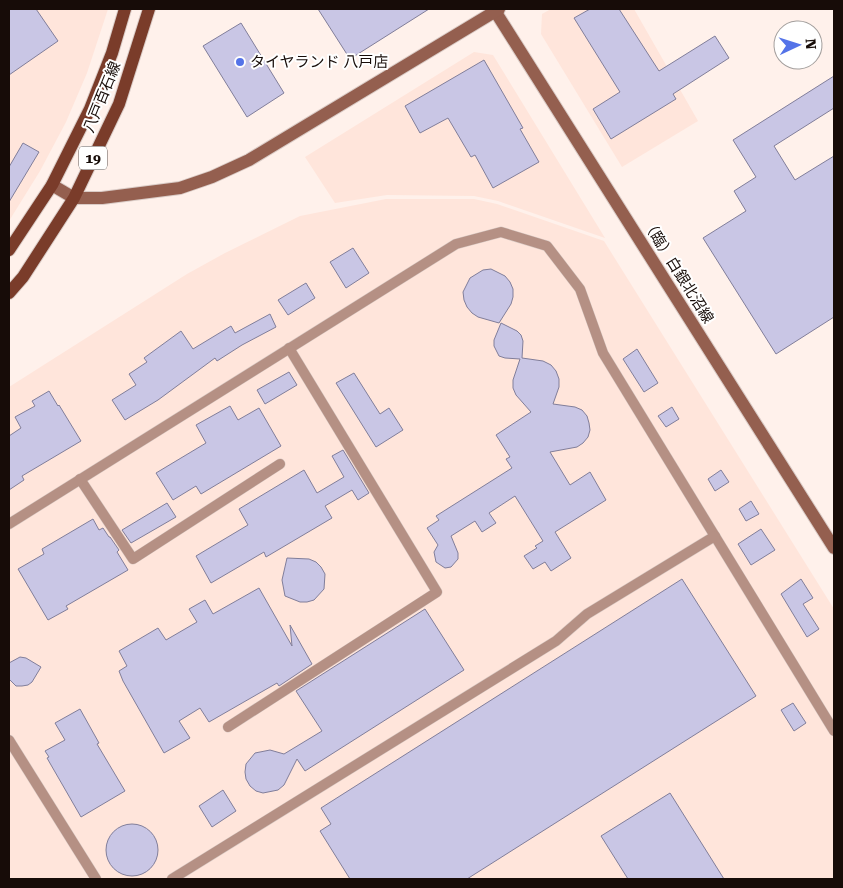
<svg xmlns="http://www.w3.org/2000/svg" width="843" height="888" font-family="'Roboto Serif','Noto Sans JP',serif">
<rect width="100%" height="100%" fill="#fff1eb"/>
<g fill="#ffe5db">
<path d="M9,9h99l-21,64 -21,49 -26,49 -31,50z"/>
<path d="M551,9h83l64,112 -76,46 -81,-133 1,-20z"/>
<path d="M474,52l19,3 112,183 -107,-37 -24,-5 -87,-1 -52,8 -30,-46z"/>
<path d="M386,199h88l23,5 107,37 230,368v270h-825v-492l178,-113 38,-21 75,-37z"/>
</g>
<g fill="#c9c6e5" stroke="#817e9a">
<path d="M9,9h27l22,32 -49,34z"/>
<path d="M318,9h111l-79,50z"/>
<path d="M590,9h29l40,62 56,-35 14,22 -56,36 3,5 -65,40 -18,-30 27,-17 -46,-74z"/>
<path d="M241,23l43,70 -37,24 -44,-71z"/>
<path d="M484,60l39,68 -3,1 19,33 -46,26 -18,-33 -4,2 -23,-39 -28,15 -15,-27z"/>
<path d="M834,76v32l-60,38 21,34 39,-24v161l-58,37 -73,-116 43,-27 -12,-20 22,-14 -23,-37z"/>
<path d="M23,143l16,9 -30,50v-35z"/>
<path d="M353,248l16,25 -23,15 -16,-26z"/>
<path d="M491,269l14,7 5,6 3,7v8l-2,7 -12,19 -21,-6 -6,-4 -5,-6 -3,-7 -1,-8 7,-14 13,-8z"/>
<path d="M306,283l9,15 -27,17 -10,-15z"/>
<path d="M270,314l6,13 -34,18 -25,16 -2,-3 -57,42 -33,20 -13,-20 24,-15 -7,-11 18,-12 -3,-4 37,-27 12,18 38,-23 4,7z"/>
<path d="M501,323l16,8 4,4 2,6 -1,17 21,3 8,4 5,6 3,8v8l-6,17 22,3 7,3 5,6 2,7 1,7 -2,7 -5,6 -6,4 -27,5 20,33 20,-13 16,28 -51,32 16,26 -20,13 -6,-9 -12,7 -9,-13 13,-8 -2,-2 8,-5 -28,-45 -26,17 7,10 -14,9 -7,-11 -24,15 7,17v6l-7,8 -6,1 -9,-6 -2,-10 4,-7 -11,-17 12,-8 -3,-4 76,-48 -6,-9 4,-2 -14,-22 35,-23 -15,-17 -3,-7v-8l7,-21 -15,-1 -6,-2 -5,-10v-6z"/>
<path d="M637,349l21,34 -14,9 -21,-33z"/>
<path d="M289,372l8,13 -32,19 -8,-14z"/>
<path d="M354,373l26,41 9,-6 14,22 -27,17 -40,-64z"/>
<path d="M49,391l9,15 1,-1 22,36 -59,35 2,4 -15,10v-54l12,-8 -6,-11 20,-11 -3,-5z"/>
<path d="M230,406l8,14 21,-12 22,38 -80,48 -5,-8 -23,14 -17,-27 50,-30 -10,-18z"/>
<path d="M672,407l7,12 -13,8 -8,-11z"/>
<path d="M343,450l26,43 -11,7 -6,-10 -27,16 7,12 -66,39 -2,-5 -53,31 -15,-27 52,-31 -9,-16 65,-39 13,23 27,-16 -12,-21z"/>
<path d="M721,470l8,12 -14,9 -7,-12z"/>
<path d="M751,501l8,13 -13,7 -7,-12z"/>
<path d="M167,503l9,14 -45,26 -9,-13z"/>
<path d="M93,519l6,11 4,-2 6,9h1l9,13 -2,2 11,18 -62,36 2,3 -20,11 -30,-51 26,-15 -2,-5z"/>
<path d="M761,529l14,21 -24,15 -13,-21z"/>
<path d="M287,558l22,1 7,3 5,5 4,7 -1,15 -10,11 -7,2h-7l-15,-6 -3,-16z"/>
<path d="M682,579l74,117 -289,183h-117l-30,-48 11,-7 -10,-16z"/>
<path d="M801,579l12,19 -10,6 16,25 -12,8 -26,-43z"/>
<path d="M259,588l33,58 -2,-21 22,39 -33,22 -2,-3 -68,39 -9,-14 -21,13 11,17 -26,15 -41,-72 -4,-10 8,-5 -8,-15 39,-23 8,12 31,-18 -8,-13 16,-9 8,14z"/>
<path d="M425,609l39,61 -159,101 -8,-12 -13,26 -6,5 -15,3 -7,-2 -6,-5 -4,-7 -1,-7 1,-8 9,-11 15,-3 14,4 38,-23 -26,-40z"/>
<path d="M20,657l6,1 15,9 -9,15 -4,3 -6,1h-6l-7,-7v-16z"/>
<path d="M793,703l13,20 -12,8 -13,-21z"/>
<path d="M80,709l19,34 -2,1 28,47 -44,26 -34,-59 2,-1 -4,-6 20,-11 -10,-17z"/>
<path d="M223,790l13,21 -24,16 -13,-21z"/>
<path d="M670,793l54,86h-96l-27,-43z"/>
<circle cx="132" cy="850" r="26"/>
</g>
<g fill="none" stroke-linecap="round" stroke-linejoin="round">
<g stroke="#daccc7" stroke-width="11">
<g id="lane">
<path d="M80,479l53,80 147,-95"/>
<path d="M9,524l447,-280 45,-12 46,14 33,43 23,64 231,378"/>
<path d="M228,727l209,-135 -148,-244"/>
<path d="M9,740l87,139"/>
<path d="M172,879l384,-238 31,-27 128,-78"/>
</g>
</g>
<g stroke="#daccc7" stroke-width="14">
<g id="secondary">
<path d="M495,11l339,537"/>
<path d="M52,185l22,13h28l78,-10 32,-11 37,-17 250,-151"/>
</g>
</g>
<g stroke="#daccc7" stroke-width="14">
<g id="primary">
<path d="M9,250l43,-65 38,-76 22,-56 13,-44"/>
<path d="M9,293l14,-16 51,-79 45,-94 30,-95"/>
</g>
</g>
<use href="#lane" stroke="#b59084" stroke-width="10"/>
<use href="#secondary" stroke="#945f4f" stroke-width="12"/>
<use href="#primary" stroke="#7a3c2a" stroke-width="12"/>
</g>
<circle fill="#5473e8" stroke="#fff" stroke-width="2" cx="240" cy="62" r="5"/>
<g text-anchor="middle" stroke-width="4" stroke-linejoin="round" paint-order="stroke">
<rect fill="#fff" stroke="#5d5552" stroke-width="1" x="79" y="146.5" width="28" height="23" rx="4"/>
<g font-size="14" font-weight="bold" fill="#170c08">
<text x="93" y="163">19</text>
</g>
<g font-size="15" fill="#170c08" stroke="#fff" text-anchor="start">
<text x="250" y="67">タイヤランド 八戸店</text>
</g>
<g font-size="15" fill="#170c08" stroke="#fff">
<text transform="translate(102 97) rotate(-68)" y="5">八戸百石線</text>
<text transform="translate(678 271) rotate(58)" y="5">（臨）白銀北沼線</text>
</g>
</g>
<rect width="843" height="888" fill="none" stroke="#170c08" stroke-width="20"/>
<g transform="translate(798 45) rotate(86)"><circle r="24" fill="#ffffff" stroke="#a29e9c"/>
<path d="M0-4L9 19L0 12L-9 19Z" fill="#5473e8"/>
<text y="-8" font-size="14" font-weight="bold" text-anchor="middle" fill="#170c08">N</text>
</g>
</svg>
